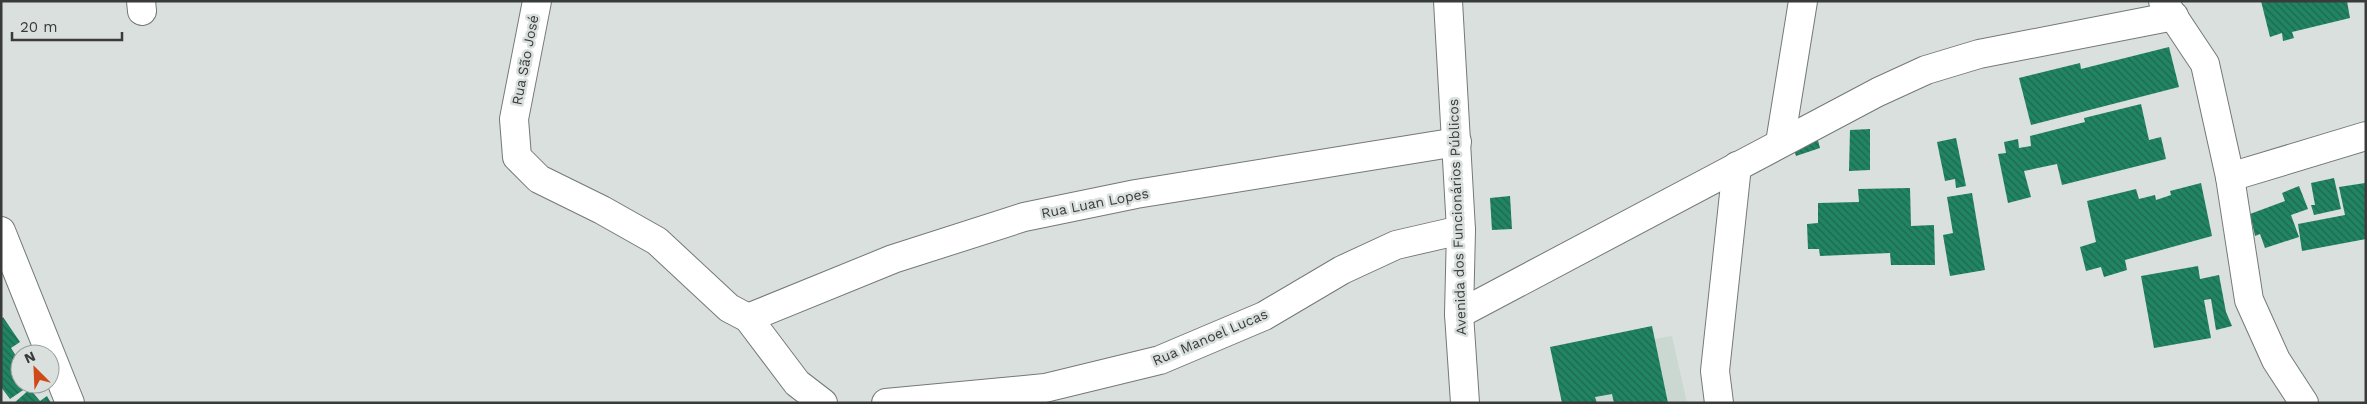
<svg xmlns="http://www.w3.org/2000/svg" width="2367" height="404" font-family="'Work Sans',sans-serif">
<defs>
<pattern id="building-back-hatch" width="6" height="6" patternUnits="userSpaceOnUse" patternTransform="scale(1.25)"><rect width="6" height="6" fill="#218462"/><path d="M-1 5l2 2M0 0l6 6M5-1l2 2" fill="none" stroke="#1d684e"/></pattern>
</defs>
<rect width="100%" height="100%" fill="#dae0dd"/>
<path fill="#cad8d1" d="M1672,336l15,67h-115l-9,-49z"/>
<g fill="url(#building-back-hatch)">
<path d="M2261,1h86l3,17 -58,14 2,6 -11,3 -1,-8 -12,4z"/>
<path d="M2169,47l10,40 -148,38 -12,-47 61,-15 1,6z"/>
<path d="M2141,104l8,36 12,-3 5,22 -104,26 -5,-21 -33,7 7,26 -23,6 -10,-49 8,-1 -2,-11 14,-3 1,9 12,-2 -1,-10 55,-14 -1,-4z"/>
<path d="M1870,129v41l-21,1 1,-41z"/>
<path d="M1816,133l4,15 -24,8 -5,-16z"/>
<path d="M1956,138l10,48 -10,2 -1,-9 -10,2 -8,-39z"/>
<path d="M2334,178l7,31 -27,6 -3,-10h4l-4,-22z"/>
<path d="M2201,183l11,53 -87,24 2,10 -23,7 -3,-10 -15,4 -6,-24 16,-5 -9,-41 49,-12 3,10 16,-4 1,5 15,-5 -1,-4z"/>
<path d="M2365,183l1,56 -64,12 -4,-27 47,-9 -6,-28z"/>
<path d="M2299,186l9,23 -17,6 8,22 -34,11 -5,-14 -5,2 -5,-22 35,-13 -3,-8z"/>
<path d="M1910,188l1,38 23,-1 1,40h-44l-1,-12 -70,3 -1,-7h-11l-1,-25 11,-1v-20l41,-1 -1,-13z"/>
<path d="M1972,193l13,77 -35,6 -7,-41 10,-2 -6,-36z"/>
<path d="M1510,196l2,33 -20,1 -2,-32z"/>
<path d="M2198,266l2,13 19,-4 7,37 6,14 -16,4 -5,-31 -7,1 7,38 -57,10 -13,-72z"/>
<path d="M3,317l17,25 -9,6 9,14v22h12l-22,15 -9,-12v-68z"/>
<path d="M1652,326l16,77h-54l-2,-9 -17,3 2,6h-35l-12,-56z"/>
<path d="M30,389l10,12 7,-5 4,7h-37z"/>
</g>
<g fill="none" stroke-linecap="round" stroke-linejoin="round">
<g stroke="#747976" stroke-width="30">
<g id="minor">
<path d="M141,1l1,10"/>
<path d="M537,1l-23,118 3,38 22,22 63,31 55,31 72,67 19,10 49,65 26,20"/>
<path d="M1448,1l13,229 -2,84 6,89"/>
<path d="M2163,1l42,63 25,113 19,123 27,60 28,43"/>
<path d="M1780,143l23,-142"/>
<path d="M2230,177l136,-41"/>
<path d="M1,231l69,172"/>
<path d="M1459,314l419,-222 48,-22 53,-16 195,-38"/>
<path d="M748,318l145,-59 131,-42 112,-23 321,-52"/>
<path d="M886,403l159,-15 115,-28 104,-44 78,-46 54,-25 65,-15"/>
<path d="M1719,403l-4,-32 22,-205"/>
</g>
</g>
<use href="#minor" stroke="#fff" stroke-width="28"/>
</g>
<g text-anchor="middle" stroke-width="5" stroke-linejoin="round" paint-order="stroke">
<g font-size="14" fill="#393b3a" stroke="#dae0dd">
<text transform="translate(525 60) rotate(-79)" y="5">Rua São José</text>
<text transform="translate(1095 203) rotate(-11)" y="5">Rua Luan Lopes</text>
<text transform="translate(1457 217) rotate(-92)" y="5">Avenida dos Funcionários Públicos</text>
<text transform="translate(1210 337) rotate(-23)" y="5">Rua Manoel Lucas</text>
</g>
</g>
<rect width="2367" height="404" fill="none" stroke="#393b3a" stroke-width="5"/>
<g transform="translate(35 369) rotate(336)"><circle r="24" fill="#dae0dd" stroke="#9a9e9c"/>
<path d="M0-4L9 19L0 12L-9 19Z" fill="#d04918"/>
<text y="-8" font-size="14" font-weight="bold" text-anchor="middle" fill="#393b3a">N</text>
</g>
<path d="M12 32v8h110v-8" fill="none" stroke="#393b3a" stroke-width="2.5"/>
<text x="20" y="32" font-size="15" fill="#393b3a" stroke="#dae0dd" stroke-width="4" paint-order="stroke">20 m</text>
</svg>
